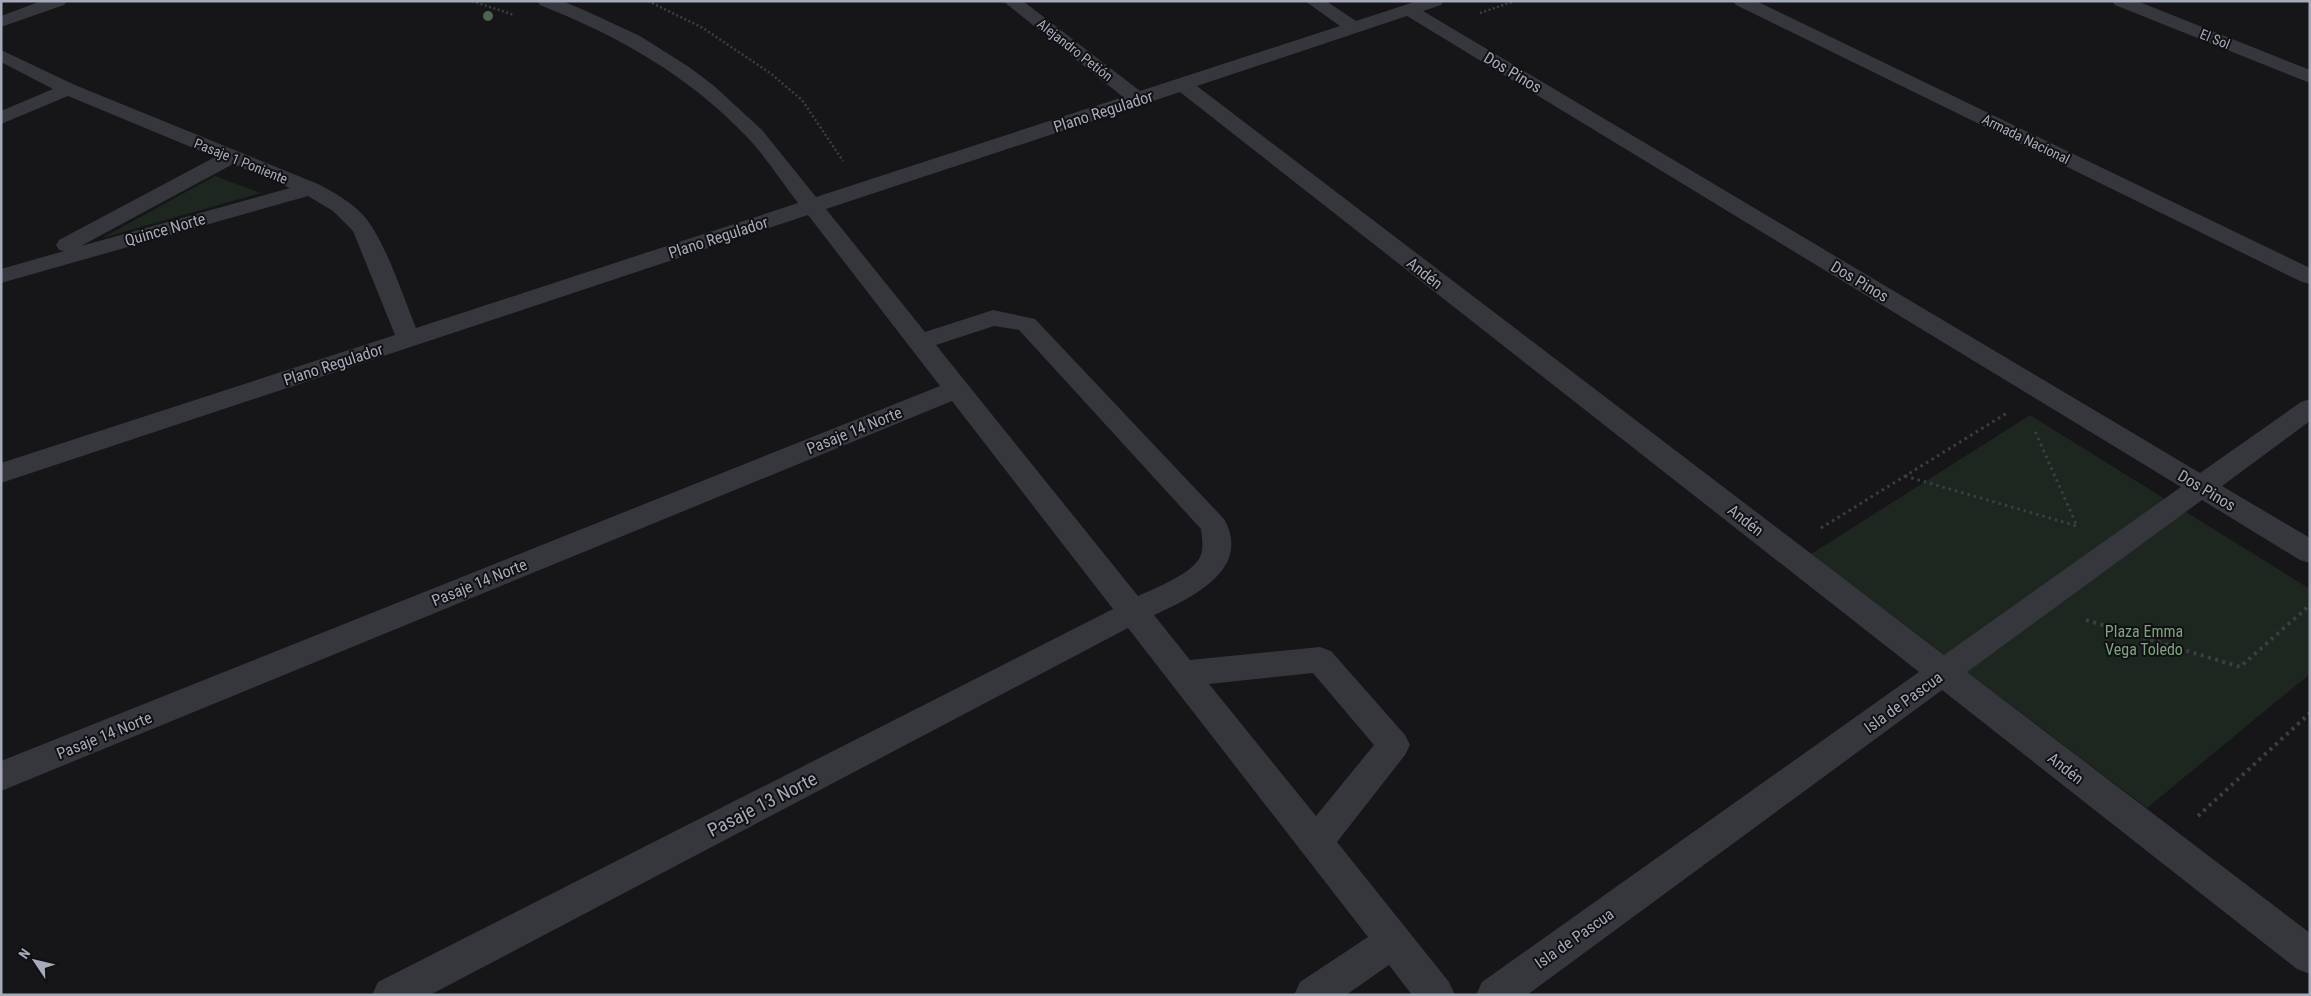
<svg xmlns="http://www.w3.org/2000/svg" width="2311" height="996" font-family="'Roboto Condensed',sans-serif">
<rect width="100%" height="100%" fill="#161518"/>
<g fill="#1d261f">
<path d="M215,176l46,17 -159,45z"/>
<path d="M2030,415l280,174v85l-163,134 -336,-254z"/>
</g>
<g fill="none" stroke-linecap="round" stroke-linejoin="round">
<g stroke="#3c3e44" stroke-width="2.5" stroke-dasharray="2 2.5" stroke-linecap="butt">
<path d="M472,1l42,14"/>
<path d="M648,1l55,27 67,45 32,27 41,61"/>
<path d="M1480,13l35,-12"/>
</g>
<g stroke="#3c3e44" stroke-width="3" stroke-dasharray="2.5 4" stroke-linecap="butt">
<path d="M1905,476l172,50 -42,-95"/>
<path d="M1821,528l186,-115"/>
</g>
<g stroke="#3c3e44" stroke-width="4" stroke-dasharray="3 4.5" stroke-linecap="butt">
<path d="M2086,620l154,47 70,-62"/>
<path d="M2198,816l112,-103"/>
</g>
<g fill="#36373d" fill-rule="evenodd">
<path d="M41,1h26l-3,4 -63,22v-11z"/>
<path d="M537,1h25l22,9 56,26 49,31 24,18 49,45 54,67 307,-100 -120,-96h20l117,90 200,-65 -35,-25h21l30,20 61,-20h27l-3,4 -18,6 777,462 101,-71 9,-3v22l-88,65 88,52v25l-10,-3 -98,-60 -235,172 343,261v41l-13,-5 -355,-279 -415,305h-51l6,-13 437,-310 -739,-580 -354,117 99,123 68,-22 42,9 189,200c29,51 -34,79 -70,96l36,45 130,-13 11,4 74,84 5,10 -5,10 -68,87 112,140 6,13h-43l-23,-30 -43,30h-52l6,-13 68,-45 -240,-309 -698,367h-58l6,-13 735,-373 -161,-208 -951,390v-30l939,-375 -132,-171 -807,268v-20l394,-128 -42,-104 -20,-20 -25,-15 -307,87v-14l63,-18 -5,-1 -3,-5 3,-5 156,-83 -147,-61 -67,28v-13l52,-22 -52,-27v-12l74,35 243,99c15,8 32,17 44,30 22,23 41,82 54,114l382,-125c-17,-22 -32,-46 -51,-66 -59,-62 -129,-101 -207,-132zM1407,16l774,471 -237,168 -747,-569zM233,164l57,24 -209,58zM994,326l25,4 182,199c1,8 3,20 -1,28 -8,17 -45,31 -62,39l-202,-251zM1313,673l61,72 -58,71 -107,-132z"/>
<path d="M1733,1h23l554,267v16l-8,-2 -566,-277z"/>
<path d="M2112,1h25l173,69v13l-195,-78z"/>
</g>
</g>
<circle fill="#4e6451" cx="488" cy="16" r="5"/>
<g text-anchor="middle" stroke-width="4" stroke-linejoin="round" paint-order="stroke">
<g font-size="14" fill="#a6abb9" stroke="#111013">
<text transform="translate(2215 39) rotate(22)" y="5">El Sol</text>
<text transform="translate(1075 50) rotate(38)" y="5">Alejandro Petión</text>
<text transform="translate(2026 139) rotate(26)" y="5">Armada Nacional</text>
<text transform="translate(241 161) rotate(22)" y="5">Pasaje 1 Poniente</text>
</g>
<g font-size="16" fill="#a6abb9" stroke="#111013">
<text transform="translate(1513 72) rotate(31)" y="6">Dos Pinos</text>
<text transform="translate(1103 111) rotate(-18)" y="6">Plano Regulador</text>
<text transform="translate(165 229) rotate(-16)" y="6">Quince Norte</text>
<text transform="translate(718 237) rotate(-18)" y="6">Plano Regulador</text>
<text transform="translate(1425 273) rotate(38)" y="6">Andén</text>
<text transform="translate(1860 281) rotate(31)" y="6">Dos Pinos</text>
<text transform="translate(333 364) rotate(-18)" y="6">Plano Regulador</text>
<text transform="translate(854 430) rotate(-22)" y="6">Pasaje 14 Norte</text>
<text transform="translate(2207 490) rotate(31)" y="6">Dos Pinos</text>
<text transform="translate(1746 520) rotate(38)" y="6">Andén</text>
<text transform="translate(479 582) rotate(-22)" y="6">Pasaje 14 Norte</text>
<text transform="translate(1903 702) rotate(-36)" y="6">Isla de Pascua</text>
<text transform="translate(104 735) rotate(-22)" y="6">Pasaje 14 Norte</text>
<text transform="translate(2066 768) rotate(38)" y="6">Andén</text>
<text transform="translate(1574 938) rotate(-35)" y="6">Isla de Pascua</text>
</g>
<g font-size="16" fill="#7ca580" stroke="#111013">
<text x="2144" y="637">Plaza Emma<tspan x="2144" dy="18">Vega Toledo</tspan></text>
</g>
<g font-size="19" fill="#a6abb9" stroke="#111013">
<text transform="translate(762 804) rotate(-27)" y="7">Pasaje 13 Norte</text>
</g>
</g>
<rect width="2311" height="996" fill="none" stroke="#a6abb9" stroke-width="5"/>
<g transform="translate(35 961) rotate(305)" stroke="#111013" stroke-width="4" paint-order="stroke">
<path d="M0-4L9 19L0 12L-9 19Z" fill="#a6abb9"/>
<text y="-8" font-size="14" font-weight="bold" text-anchor="middle" fill="#a6abb9">N</text>
</g>
</svg>
